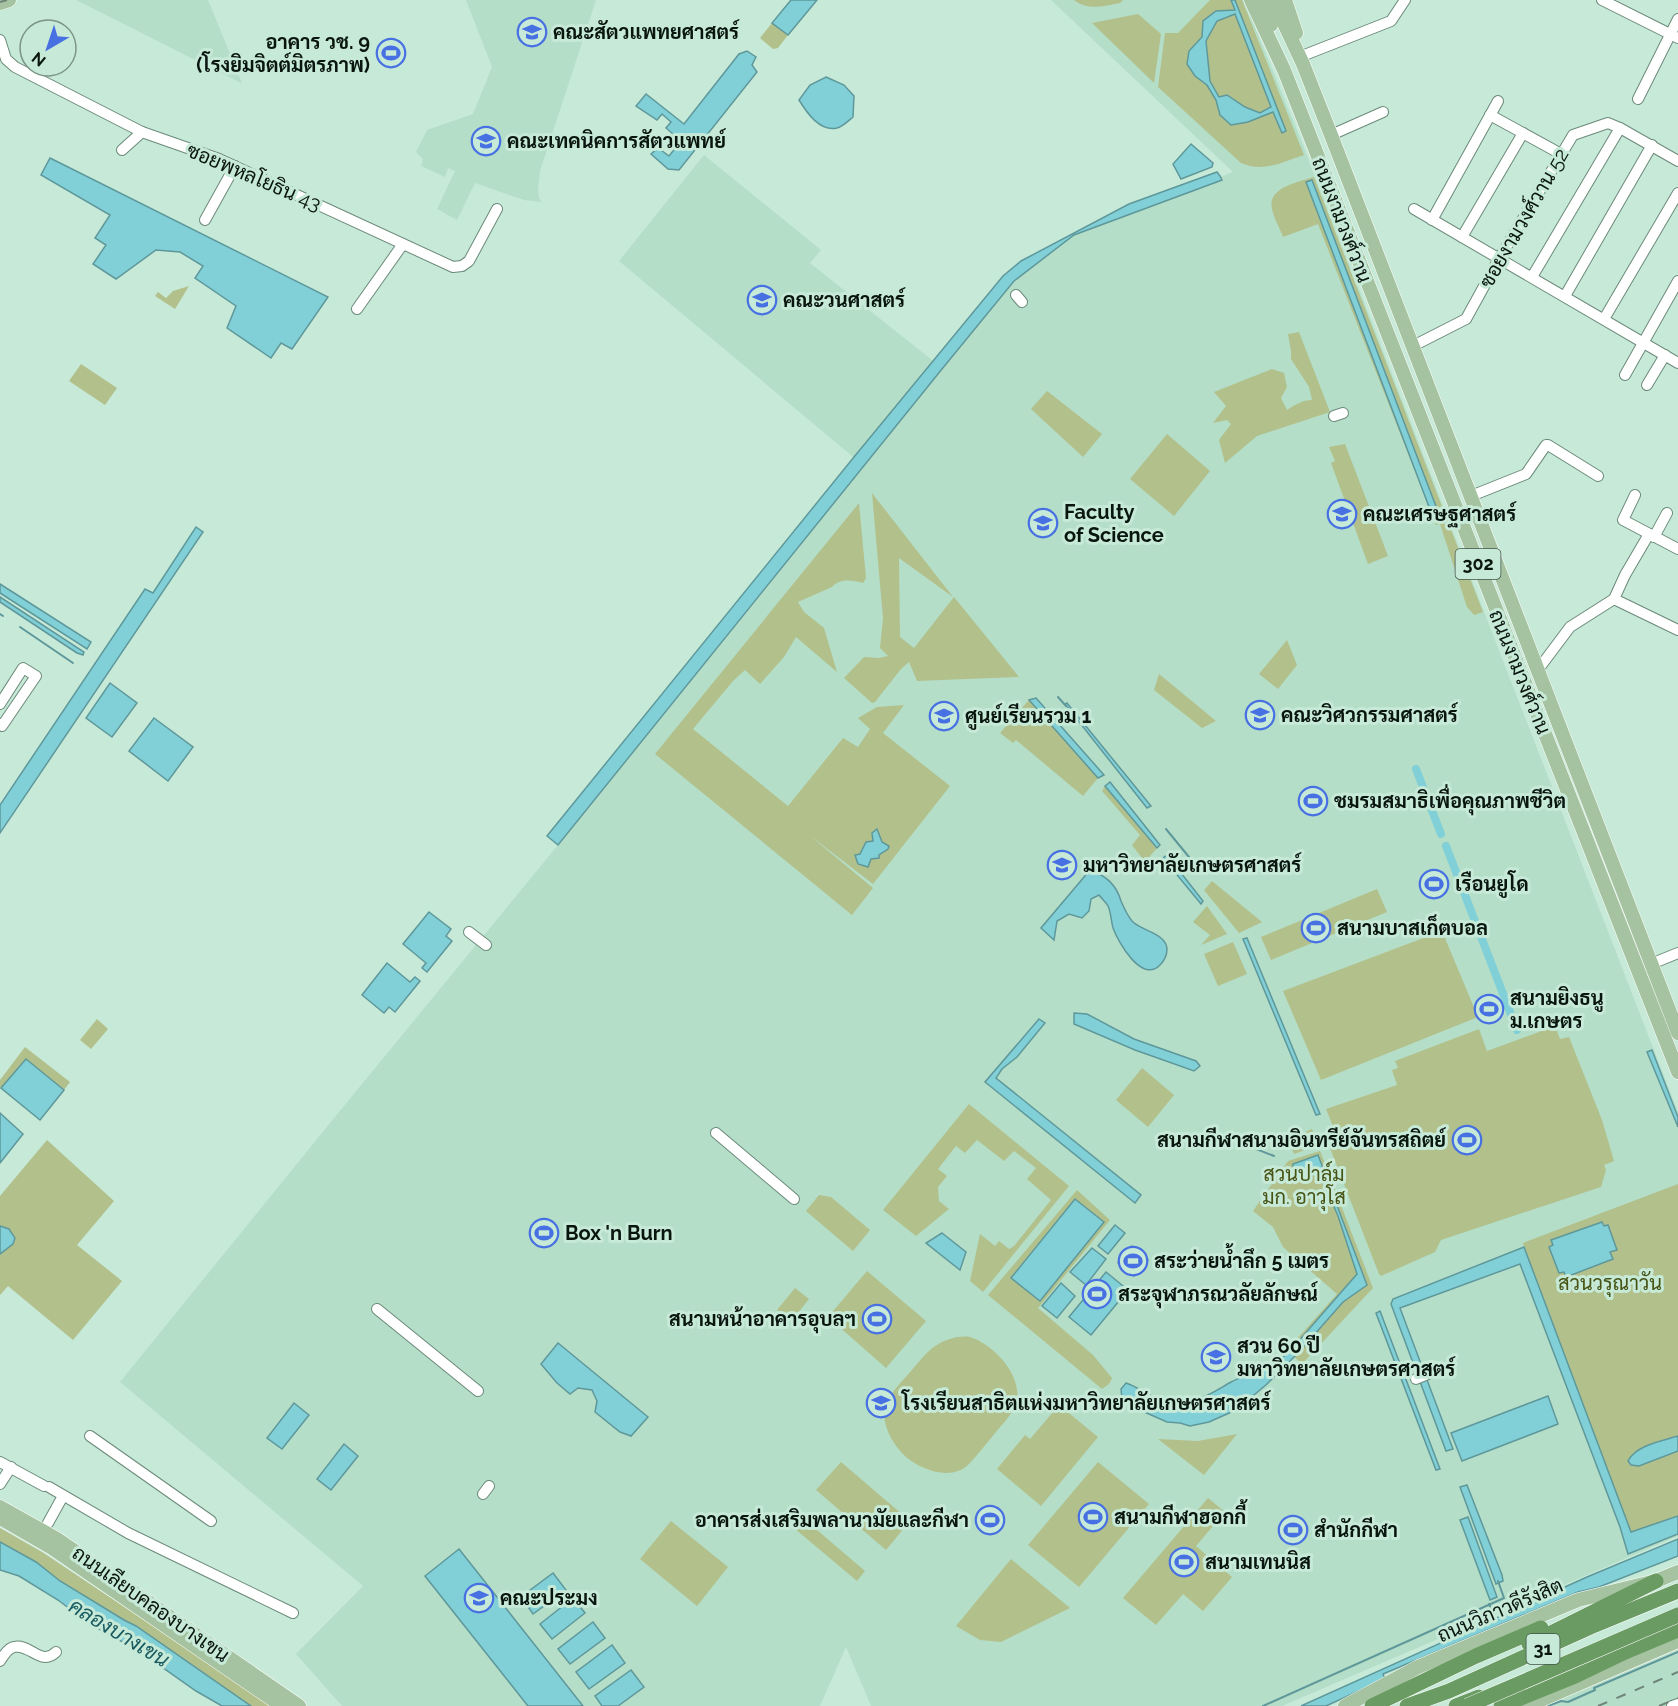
<svg xmlns="http://www.w3.org/2000/svg" width="1678" height="1706" font-family="Raleway,Sarabun,sans-serif">
<rect width="100%" height="100%" fill="#c7e9d7"/>
<g fill="#b5dec8">
<path d="M76,0h132l34,83h-1z"/>
<path d="M466,0h130l-56,171 -2,19 1,8 3,4 -18,-2 -49,-17 -18,37 -20,-11 18,-38 -7,-3 -3,9 -24,-11 2,-7 -7,-7 11,-22 46,-16 19,-47z"/>
<path d="M1051,0h193l63,155 371,957v424l-396,170h-411l-25,-59 -26,59h-478l-46,-52 67,-68 -243,-204 210,-259 228,-278 306,-379 -245,-205 85,-106 117,95 -11,13 132,105 72,-87 60,-46 159,-63z"/>
<path d="M1678,1647v59h-140z"/>
</g>
<g fill="#b2c08b">
<path d="M1074,0h49l-3,3c-16,3 -32,8 -46,-3z"/>
<path d="M1210,0h32l62,155c-21,7 -41,18 -63,8l-83,-76 7,-54h13z"/>
<path d="M1138,14l23,20 -7,49 -62,-60z"/>
<path d="M772,23l16,12 -10,13 -5,1 -13,-11z"/>
<path d="M1314,177l169,435 -9,3 -7,-8 -27,-83 -4,1 -118,-301 -35,13c-3,-9 -9,-18 -11,-28 -5,-22 27,-27 42,-32z"/>
<path d="M189,286l-14,23 -20,-13 3,-4 8,6 7,-7z"/>
<path d="M1299,332l31,80 -73,24 -32,27 -6,-23 12,-16 -4,-4 -14,3 13,-17 -12,-14 58,-23 12,4 3,14 -6,11 6,12c7,-5 16,-10 25,-10l-3,-13 -18,-28v-8l-3,-17z"/>
<path d="M81,364l36,24 -12,17 -36,-24z"/>
<path d="M1047,391l55,43 -19,23 -52,-48z"/>
<path d="M1167,434l43,37 -36,45 -44,-37z"/>
<path d="M1345,444l43,112 -20,8 -37,-101 4,-2 -6,-14z"/>
<path d="M872,493l81,104 -54,-39 1,79 14,11 40,-51 65,80 -102,4 -8,-19 -8,7 -26,33 -3,1 -28,-25 20,-21 15,1 9,-2 -8,-8 3,-30z"/>
<path d="M859,503l7,75 -3,5c-11,-3 -23,-5 -31,4l-34,15 6,10 20,16 13,44 -41,-35 -12,20 -24,27 -15,-14 -12,11 -40,48 95,77 55,-68 15,9 12,-18 -12,-11 19,-11 27,-2 -21,28 67,53 -77,98 -65,-50 65,54 -21,27 -197,-161z"/>
<path d="M1287,640l10,25 -19,24 -19,-15z"/>
<path d="M1159,674l57,47 -14,7 -48,-38z"/>
<path d="M1029,700l69,78 -15,18 -67,-56 -3,3 -13,-10z"/>
<path d="M1105,786l52,62 -12,14 -13,-17 8,-10 -38,-44z"/>
<path d="M1212,881l50,41 -23,11 -35,-43z"/>
<path d="M1377,889l10,23 -116,48 -10,-23z"/>
<path d="M1207,906l20,28 -26,11 9,-10 -17,-13z"/>
<path d="M1442,931l36,86 -157,63 -38,-89z"/>
<path d="M1233,942l14,32 -29,12 -14,-32z"/>
<path d="M97,1019l11,10 -17,20 -11,-9z"/>
<path d="M1555,1026l5,13 9,-2 33,83 12,41 -10,4 2,5 -5,17 -160,53 -6,12 -54,24 -2,-2 -53,-136 10,-4 -10,-25 71,-24 -5,-15 6,-2 -3,-7 84,-32 8,22z"/>
<path d="M25,1047l45,35 -6,8 -38,-31 -25,29 -1,-1v-7z"/>
<path d="M1142,1068l32,27 -26,32 -32,-27z"/>
<path d="M969,1104l100,82 -86,106 -13,-11 10,-47 15,12 4,-5 10,8 5,-3 37,-46 -24,-21 9,-11 -22,-17 -10,10 -27,-21 -12,13 -9,-7 -18,23 9,7 -9,11 1,14 10,8 -33,27 -33,-26z"/>
<path d="M1312,1129l6,16 -24,9 -2,-5 13,-17z"/>
<path d="M47,1140l67,61 -37,44 45,36 -49,59 -65,-54 -8,9v-99z"/>
<path d="M1320,1151l53,137 -71,76 -15,-14 50,-56 -54,-47 -10,-20 -20,-16 35,-50z"/>
<path d="M1678,1184v252l-21,6 -23,10 5,14 39,-15v65l-47,16 -108,-289z"/>
<path d="M1077,1190l33,30 -72,88 55,47 19,23 -3,6 -7,5 -114,-94z"/>
<path d="M819,1195l12,2 39,33 -17,21 -47,-40z"/>
<path d="M867,1271l59,50 -40,47 -58,-51z"/>
<path d="M795,1288l14,11 -18,23 -14,-12z"/>
<path d="M957,1337c4,0 9,-1 13,0 23,7 51,37 47,62 -3,15 -16,26 -25,38 -8,9 -15,19 -24,28 -17,16 -47,5 -62,-8 -16,-15 -30,-41 -16,-61 6,-9 14,-17 21,-25 16,-18 21,-28 46,-34z"/>
<path d="M1059,1405l39,32 -57,69 -44,-37 28,-34 5,4z"/>
<path d="M1237,1434l-33,41 -46,-36 40,2z"/>
<path d="M841,1462l69,59 -24,29 -70,-60z"/>
<path d="M1098,1462l51,42 -70,83 -51,-42z"/>
<path d="M1208,1498l17,14 -29,34 36,31 -29,34 -20,-17 -27,31 -33,-27z"/>
<path d="M797,1513l68,58 -8,10 -69,-58z"/>
<path d="M671,1521l57,46 -31,39 -57,-47z"/>
<path d="M0,1528l42,24 231,154h-22l-115,-80 -12,-6 -64,-39 -24,-19 -36,-20z"/>
<path d="M1011,1559l59,49 -69,34 -21,-2 -24,-14z"/>
</g>
<g fill="#82d0d7" stroke="#5e989b" stroke-width="1.5" fill-rule="evenodd">
<path d="M791,0h26l-29,35 -16,-12z"/>
<path d="M1231,0h4l51,131 -4,2 -9,-21 -25,10 -17,3 -11,-10 -4,-15 -9,-15 -12,-9 -8,-12 2,-13 13,-14 1,-16 13,-10 19,-1zM1235,14l36,93 -11,6 -15,-6 -18,-12 -8,2 -9,-16 -4,-40 11,-20z"/>
<path d="M747,51l9,6 -4,8 5,7 -78,98 -11,-1 -17,-15 7,-6 11,8 12,-15 -15,-13 5,-6 -9,-8 -5,6 -21,-14 10,-12 38,30 55,-70z"/>
<path d="M826,77l18,8 10,11 -1,21c-5,4 -11,10 -16,11 -17,4 -30,-15 -38,-28l11,-15z"/>
<path d="M1191,144l22,19 -1,4 -31,12 -8,-15z"/>
<path d="M50,158l278,139 -36,52 -11,-6 -10,15 -44,-30 9,-22 -41,-28 8,-12 -23,-14 -24,-2 -40,29 -23,-15 13,-19 -11,-7 15,-23 -69,-40z"/>
<path d="M1217,172l3,4 2,4 -148,55 -60,46 -72,88 -384,476 -11,-9 307,-379 149,-181 18,-15 108,-57z"/>
<path d="M1312,180l128,337 -6,3 -128,-338z"/>
<path d="M196,527l7,5 -203,301v-28l145,-216 8,4z"/>
<path d="M0,584l91,58 -4,7 -87,-56z"/>
<path d="M0,597l84,55 -1,3 -6,-2 -77,-51z"/>
<path d="M110,683l27,20 -25,34 -26,-19z"/>
<path d="M1036,698l68,77 -6,3 -69,-78z"/>
<path d="M1067,703l84,103 -4,2 -82,-104z"/>
<path d="M154,718l39,29 -25,34 -39,-30z"/>
<path d="M1110,782l50,63 -3,3 -52,-62z"/>
<path d="M877,829l5,13 7,4 -1,3 -9,6v3l-8,1 -3,8 -10,-3 -3,-9 5,-1 6,-12 7,-1 -1,-8z"/>
<path d="M1167,855l36,46 -2,3 -38,-46z"/>
<path d="M1090,870c16,6 26,14 31,31 3,7 6,14 11,20 9,10 34,12 35,28 0,6 -3,12 -7,16 -18,19 -42,-23 -47,-37 -2,-7 -2,-16 -5,-22 -2,-4 -6,-7 -9,-11l-8,4 -2,12 -7,7 -13,-4 -12,7 -3,19 -13,-12z"/>
<path d="M429,912l22,17 -5,7 6,5 -25,31 -5,-4 4,-5 -23,-19z"/>
<path d="M1247,938l73,176 -4,1 -73,-176z"/>
<path d="M387,963l23,19 5,-5 5,4 -25,31 -6,-5 -5,6 -22,-18z"/>
<path d="M1074,1013l13,1 47,25 62,22 4,5 -6,5 -59,-21 -61,-26z"/>
<path d="M1039,1019l6,4 -28,34 -15,12 -6,9 145,117 -6,8 -150,-121z"/>
<path d="M1652,1050l26,67v10l-31,-75z"/>
<path d="M26,1059l38,31 -24,30 -39,-32z"/>
<path d="M0,1113l23,21 -23,29z"/>
<path d="M1318,1155l49,130 -24,17 -44,50 -32,32 -31,26 -27,12 -19,4 -10,-3 -13,-1 -34,-15 -11,-8 -1,-10 5,-6c13,4 21,13 34,16 12,2 25,3 37,0 12,-3 23,-11 34,-17 20,-10 41,-14 58,-30l68,-78 -19,-58 -19,-44 -17,8 -9,-5v-11z"/>
<path d="M1075,1199l29,23 -64,79 -29,-23z"/>
<path d="M1602,1222l2,4 4,-1 9,25 -7,2 3,7 -47,18 -2,-5 -5,1 -10,-26 4,-2 -2,-5z"/>
<path d="M1115,1225l10,8 -17,21 -10,-8z"/>
<path d="M0,1226l9,3 6,9 -2,6 -13,10z"/>
<path d="M942,1233l24,19 -6,18 -34,-27z"/>
<path d="M1132,1246l16,14 -14,16 -16,-13z"/>
<path d="M1524,1247l107,285 47,-16v18l-50,20 -8,-27 -100,-263 -120,44 53,141 -7,2 -55,-147 2,-5z"/>
<path d="M1092,1248l14,11 -20,26 -16,-13z"/>
<path d="M1106,1272l22,18 -37,45 -22,-18z"/>
<path d="M1061,1283l14,13 -18,22 -15,-12z"/>
<path d="M1380,1311l60,158 -4,1 -60,-157z"/>
<path d="M558,1343l90,74 -17,19 -11,-4 -25,-20 2,-11 -5,-11 -14,-2 -8,6 -13,-11 -16,-19z"/>
<path d="M1548,1396l10,28 -96,37 -11,-28z"/>
<path d="M294,1403l15,12 -27,34 -15,-11z"/>
<path d="M1678,1436v15l-39,15 -8,-1 -3,-4c8,-16 34,-20 50,-25z"/>
<path d="M344,1444l14,12 -27,34 -14,-11z"/>
<path d="M1467,1485l35,90 1,6 -7,3 -36,-97z"/>
<path d="M1468,1517l29,80 -7,3 -30,-80z"/>
<path d="M1678,1539v17l-79,31 -21,5 -195,82 2,5 -59,27h-25l286,-129z"/>
<path d="M0,1542l36,20 24,19 64,39 12,6 115,80h-29l-26,-15 -57,-40 -49,-27 -32,-24 -39,-24 -19,-6z"/>
<path d="M459,1549l124,157h-55l-103,-130z"/>
<path d="M553,1573l13,17 -33,24 -12,-17z"/>
<path d="M573,1598l12,15 -33,26 -12,-15z"/>
<path d="M593,1622l12,16 -35,26 -12,-15z"/>
<path d="M612,1645l13,18 -36,26 -13,-17z"/>
<path d="M631,1670l13,17 -26,19h-16l-7,-10z"/>
</g>
<g fill="none" stroke-linecap="round" stroke-linejoin="round">
<g stroke="#5e989b" stroke-width="2">
<path d="M0,614l3,2"/>
<path d="M20,627l53,36"/>
<path d="M1058,697l8,9"/>
<path d="M1166,829l23,28"/>
<path d="M1228,1138l46,18"/>
<path d="M1489,1604l7,16"/>
<path d="M1263,1706l241,-108 -6,-17"/>
<path d="M1548,1706l13,-5 7,1 27,-12 -1,-2 84,-36"/>
</g>
<g stroke="#82d0d7" stroke-width="8">
<path d="M1416,769l25,65"/>
<path d="M1446,846l71,184"/>
</g>
<g stroke="#6b8a7a" stroke-width="12">
<g id="minor">
<path d="M1602,0l76,38"/>
<path d="M0,40l6,19 9,8 127,65 77,27 234,108 9,-1 7,-5 28,-52"/>
<path d="M1302,56l89,-35 14,-21"/>
<path d="M1638,99l40,-80"/>
<path d="M1490,115l71,39"/>
<path d="M1331,135l52,-23"/>
<path d="M122,150l20,-18"/>
<path d="M1414,209l264,154"/>
<path d="M205,220l30,-54"/>
<path d="M1432,220l66,-119"/>
<path d="M1462,237l61,-104"/>
<path d="M1532,277l88,-149"/>
<path d="M1016,295l6,7"/>
<path d="M1565,296l87,-151"/>
<path d="M357,309l46,-65"/>
<path d="M1604,319l74,-126"/>
<path d="M1413,346l53,-27 33,-60 74,-124 35,-12 12,5 58,33"/>
<path d="M1625,375l53,-94"/>
<path d="M1647,385l18,-30"/>
<path d="M1334,416l9,-3"/>
<path d="M1635,495l-12,25 55,29"/>
<path d="M1471,496l55,-22 20,-29h2l50,31"/>
<path d="M1654,537l13,-24"/>
<path d="M1614,599l64,31"/>
<path d="M1537,671l33,-44 44,-28 11,-24 24,-41"/>
<path d="M0,704l23,-36 13,8 -34,50 -2,-2"/>
<path d="M469,932l17,13"/>
<path d="M1651,964l27,-11"/>
<path d="M716,1133l78,66"/>
<path d="M377,1309l101,82"/>
<path d="M1416,1379l12,-5"/>
<path d="M90,1436l121,85"/>
<path d="M0,1462l44,24"/>
<path d="M0,1484l11,-17"/>
<path d="M49,1487l79,46 165,80"/>
<path d="M483,1494l6,-8"/>
<path d="M48,1523l15,-27"/>
<path d="M0,1661c3,-5 8,-13 14,-14 16,-4 27,20 42,5"/>
<path d="M1672,1706l6,-2"/>
</g>
</g>
<g stroke="#fff" stroke-width="15">
<g id="major">
<path d="M1251,0l33,70 394,1002"/>
<path d="M1262,0l9,25"/>
<path d="M1273,0l30,64 28,71 347,898"/>
<path d="M1285,0l11,33"/>
<path d="M0,3l9,-3"/>
<path d="M0,1507l57,32 242,167"/>
<path d="M0,1518l52,30 230,158"/>
<path d="M1345,1706l73,-39 160,-67 78,-19 22,-9"/>
<path d="M1527,1706l151,-65"/>
</g>
</g>
<g stroke="#fff" stroke-width="16">
<g id="highway">
<path d="M1529,1644l127,-63"/>
<path d="M1372,1706l104,-50 65,-28"/>
<path d="M1407,1706l42,-15 146,-66 83,-34"/>
<path d="M1456,1706l23,-9"/>
<path d="M1501,1706l74,-30 50,-24 53,-22"/>
</g>
</g>
<use href="#minor" stroke="#fff" stroke-width="10"/>
<use href="#major" stroke="#a6c3a1" stroke-width="14"/>
<use href="#highway" stroke="#6a9b62" stroke-width="15"/>
<g stroke="#6d8478" stroke-width="2" stroke-dasharray="10 10" stroke-linecap="butt">
<path d="M0,2l7,-2"/>
<path d="M1598,1706l80,-34"/>
<path d="M1659,1706l19,-8"/>
</g>
<g stroke="#fff" stroke-width="16" stroke-linecap="butt">
<path id="highway-bridge" d="M1467,1706l211,-91"/>
</g>
<use href="#highway-bridge" stroke="#6a9b62" stroke-width="15"/>
</g>
<defs>
<g id="university-ring" transform="scale(1.5)"><circle r="9.5" fill="#c7e9d7" stroke="#4770e3" stroke-width="1.5"/><path d="M0-5L7-2L0 1L-7-2ZM-4 1L0 2.5L4 1V4Q0 6-4 4Z" fill="#4770e3"/></g>
<g id="stadium-ring" transform="scale(1.5)"><circle r="9.5" fill="#c7e9d7" stroke="#4770e3" stroke-width="1.5"/><path d="M0-5a6.5 5 0 1 0 0 10a6.5 5 0 1 0 0-10ZM-3.5-1.8h7v3.6h-7Z" fill="#4770e3"/></g>
<g id="school-ring" transform="scale(1.5)"><circle r="9.5" fill="#c7e9d7" stroke="#4770e3" stroke-width="1.5"/><path d="M0-5L7-2L0 1L-7-2ZM-4 1L0 2.5L4 1V4Q0 6-4 4Z" fill="#4770e3"/></g>
</defs>
<g fill-rule="evenodd">
<use href="#university-ring" x="532" y="32"/>
<use href="#stadium-ring" x="391" y="53"/>
<use href="#university-ring" x="486" y="141"/>
<use href="#university-ring" x="762" y="300"/>
<use href="#university-ring" x="1342" y="514"/>
<use href="#university-ring" x="1043" y="523"/>
<use href="#university-ring" x="1260" y="715"/>
<use href="#university-ring" x="944" y="716"/>
<use href="#stadium-ring" x="1313" y="801"/>
<use href="#university-ring" x="1062" y="865"/>
<use href="#stadium-ring" x="1434" y="884"/>
<use href="#stadium-ring" x="1316" y="928"/>
<use href="#stadium-ring" x="1489" y="1009"/>
<use href="#stadium-ring" x="1467" y="1140"/>
<use href="#stadium-ring" x="544" y="1233"/>
<use href="#stadium-ring" x="1133" y="1261"/>
<use href="#stadium-ring" x="1097" y="1294"/>
<use href="#stadium-ring" x="877" y="1319"/>
<use href="#university-ring" x="1216" y="1357"/>
<use href="#school-ring" x="881" y="1403"/>
<use href="#stadium-ring" x="1093" y="1517"/>
<use href="#stadium-ring" x="990" y="1520"/>
<use href="#stadium-ring" x="1293" y="1530"/>
<use href="#stadium-ring" x="1184" y="1562"/>
<use href="#university-ring" x="479" y="1598"/>
</g>
<g text-anchor="middle" stroke-width="6" stroke-linejoin="round" paint-order="stroke">
<g fill="#c7e9d7" stroke="#42554b" stroke-width="1.5">
<rect x="1455.5" y="549" width="45" height="30" rx="4.5"/>
<rect x="1526.5" y="1634" width="33" height="30" rx="4.5"/>
</g>
<g font-size="18" font-weight="bold" fill="#09150f">
<text x="1478" y="570">302</text>
<text x="1543" y="1655">31</text>
</g>
<g font-size="20" font-weight="bold" fill="#09150f" stroke="#c7e9d7" text-anchor="start">
<text x="553" y="39">คณะสัตวแพทยศาสตร์</text>
<text x="370" y="49" text-anchor="end">อาคาร วช. 9<tspan x="370" dy="23">(โรงยิมจิตต์มิตรภาพ)</tspan></text>
<text x="507" y="148">คณะเทคนิคการสัตวแพทย์</text>
<text x="783" y="307">คณะวนศาสตร์</text>
<text x="1064" y="519">Faculty<tspan x="1064" dy="23">of Science</tspan></text>
<text x="1363" y="521">คณะเศรษฐศาสตร์</text>
<text x="1281" y="722">คณะวิศวกรรมศาสตร์</text>
<text x="965" y="723">ศูนย์เรียนรวม 1</text>
<text x="1334" y="808">ชมรมสมาธิเพื่อคุณภาพชีวิต</text>
<text x="1083" y="872">มหาวิทยาลัยเกษตรศาสตร์</text>
<text x="1455" y="891">เรือนยูโด</text>
<text x="1337" y="935">สนามบาสเก็ตบอล</text>
<text x="1510" y="1005">สนามยิงธนู<tspan x="1510" dy="23">ม.เกษตร</tspan></text>
<text x="1446" y="1147" text-anchor="end">สนามกีฬาสนามอินทรีย์จันทรสถิตย์</text>
<text x="565" y="1240">Box 'n Burn</text>
<text x="1154" y="1268">สระว่ายน้ำลึก 5 เมตร</text>
<text x="1118" y="1301">สระจุฬาภรณวลัยลักษณ์</text>
<text x="856" y="1326" text-anchor="end">สนามหน้าอาคารอุบลฯ</text>
<text x="1237" y="1353">สวน 60 ปี<tspan x="1237" dy="23">มหาวิทยาลัยเกษตรศาสตร์</tspan></text>
<text x="902" y="1410">โรงเรียนสาธิตแห่งมหาวิทยาลัยเกษตรศาสตร์</text>
<text x="1114" y="1524">สนามกีฬาฮอกกี้</text>
<text x="969" y="1527" text-anchor="end">อาคารส่งเสริมพลานามัยและกีฬา</text>
<text x="1314" y="1537">สำนักกีฬา</text>
<text x="1205" y="1569">สนามเทนนิส</text>
<text x="500" y="1605">คณะประมง</text>
</g>
<g font-size="20" fill="#09150f" stroke="#c7e9d7">
<text transform="translate(254 177) rotate(23)" y="7">ซอยพหลโยธิน 43</text>
<text transform="translate(1524 218) rotate(-60)" y="7">ซอยงามวงศ์วาน 52</text>
<text transform="translate(1342 220) rotate(69)" y="7">ถนนงามวงศ์วาน</text>
<text transform="translate(1520 672) rotate(68)" y="7">ถนนงามวงศ์วาน</text>
<text transform="translate(151 1604) rotate(35)" y="7">ถนนเลียบคลองบางเขน</text>
<text transform="translate(1500 1610) rotate(-23)" y="7">ถนนวิภาวดีรังสิต</text>
</g>
<g font-size="20" fill="#465314" stroke="#c7e9d7">
<text x="1304" y="1181">สวนปาล์ม<tspan x="1304" dy="23">มก. อาวุโส</tspan></text>
<text x="1610" y="1290">สวนวรุณาวัน</text>
</g>
<g font-size="21" font-style="italic" fill="#1a5c62" stroke="#c7e9d7">
<text transform="translate(119 1633) rotate(31)" y="7">คลองบางเขน</text>
</g>
</g>
<g transform="translate(48 48) rotate(219)"><circle r="28" fill="#c7e9d7" stroke="#7b9487" stroke-width="1.5"/>
<path d="M0-4.5L10 22L0 15L-10 22Z" fill="#4770e3"/>
<text y="-9" font-size="16" font-weight="bold" text-anchor="middle" fill="#09150f">N</text>
</g>
</svg>
